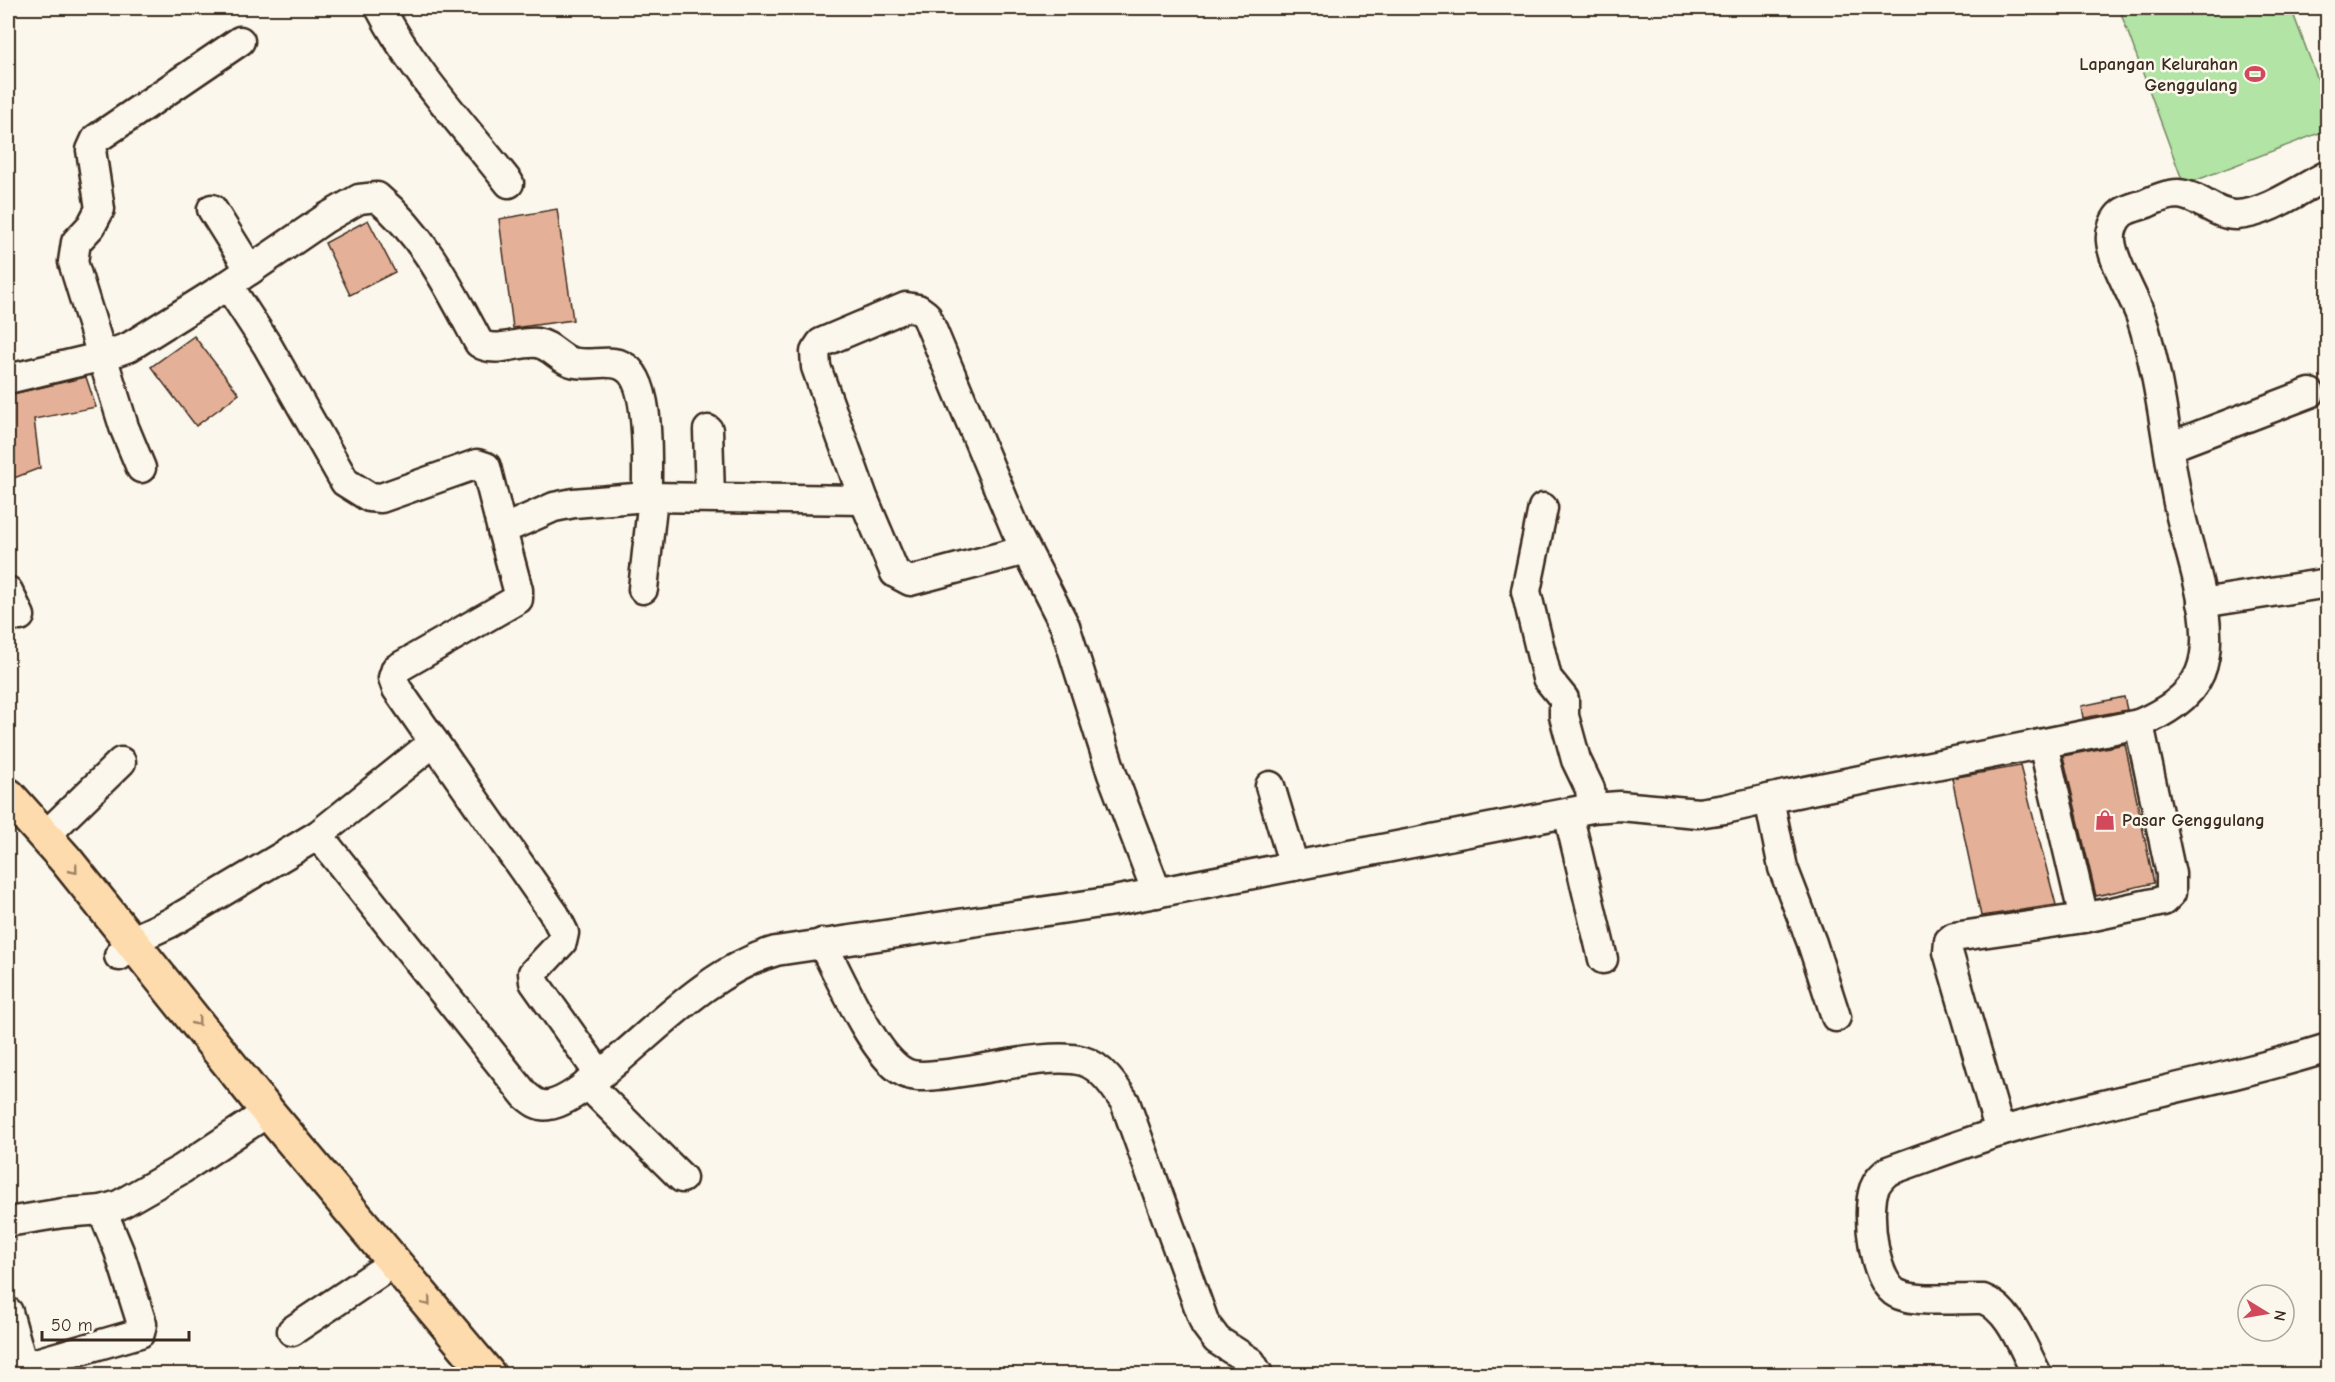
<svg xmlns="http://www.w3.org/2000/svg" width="2335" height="1382" font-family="'Comic Neue',sans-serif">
<rect width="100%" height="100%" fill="#fbf7ec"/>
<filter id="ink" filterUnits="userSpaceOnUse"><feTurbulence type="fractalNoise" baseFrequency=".0167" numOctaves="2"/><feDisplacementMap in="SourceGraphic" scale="12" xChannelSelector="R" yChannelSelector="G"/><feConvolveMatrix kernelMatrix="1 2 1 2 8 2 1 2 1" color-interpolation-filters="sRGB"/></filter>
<g filter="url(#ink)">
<path fill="#b1e4a5" stroke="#768762" stroke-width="1.5" d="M2119,8h172l36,96v26l-143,55z"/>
<g fill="#e4b097" stroke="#3b2a1e" stroke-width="1.5">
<path d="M557,209l16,111 -60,8 -14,-109z"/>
<path d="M368,220l27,52 -45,23 -25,-52z"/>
<path d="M194,336l45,58 -43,32 -45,-59z"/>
<path d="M86,377l10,30 -62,12 6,49 -26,10 -6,-24v-59z"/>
<path d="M2124,697l3,13 -44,8 -2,-12z"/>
<path d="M2125,744l29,139 -58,13 -33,-140z"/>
<path d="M2020,766l36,139 -75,11 -29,-138z"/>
</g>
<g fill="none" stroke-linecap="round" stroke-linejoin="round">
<g stroke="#3b2a1e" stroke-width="33">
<g id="minor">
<path d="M380,8c33,64 85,119 129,175"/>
<path d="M212,209l38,61"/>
<path d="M228,285l39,60 78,137 24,15 12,1 96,-34 9,3 16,63"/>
<path d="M8,379l96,-23 25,-9 99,-62 98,-67 33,-19 18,-2c48,40 73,92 102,146 16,11 39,-2 58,0 13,2 20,13 32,18 17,7 38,-3 54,5 30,14 23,102 24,131"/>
<path d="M708,430l2,67"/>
<path d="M2169,447l141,-54"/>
<path d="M141,468l-17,-41 -51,-165 3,-20 15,-16 9,-17 -9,-59 5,-11 144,-98"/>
<path d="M1543,508l-17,83 21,87 17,21v17l12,44 14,29 2,19"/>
<path d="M1026,550l-116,31 -15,-8 -31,-73 -48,-133 -1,-15 6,-9 85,-36 12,2 8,6 90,215 49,96 47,148 45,119"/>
<path d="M643,589l10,-92"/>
<path d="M8,591l12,25"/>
<path d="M2202,603l126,-20"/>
<path d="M434,742l121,173 9,18 -2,9 -29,31 1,9 66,93"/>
<path d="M2043,744l41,174"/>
<path d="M1270,786l24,80"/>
<path d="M1769,799l14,69 29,75 24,74"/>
<path d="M1568,813l35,146"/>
<path d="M318,835l116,-93 -37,-53 -4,-11 3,-9 122,-70v-9l-16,-60 52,-23 20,-4 73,-6 217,3"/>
<path d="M44,837l77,-75"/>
<path d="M822,943c17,32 51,111 80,128 10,7 24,5 35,4 39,-2 112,-24 146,-14 18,5 32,26 42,41l80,222 12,16 34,22 7,12"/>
<path d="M119,956l12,-15 39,-18 148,-88 207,260c7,6 14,12 24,10 21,-3 53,-32 69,-45 47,-40 98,-92 158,-109l338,-50 478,-93 28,-2 78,7 27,-4 61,-14 353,-71c24,-11 50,-25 61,-51 19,-46 -11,-118 -21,-165 -13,-63 -18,-129 -38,-191 -7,-21 -28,-54 -30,-76 -1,-9 3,-22 11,-28 6,-5 18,-7 25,-10 8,-4 22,-9 31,-9 21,1 37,22 59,21 31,-2 63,-26 91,-40"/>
<path d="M587,1084l95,94"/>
<path d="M2000,1132l-52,-180 1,-11 5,-4 130,-19 79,-17 8,-8v-19l-32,-150"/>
<path d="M8,1222l55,-9 39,-3 17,-5 63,-36 86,-57"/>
<path d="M8,1312l15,54"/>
<path d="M292,1331l85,-57"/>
<path d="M8,1371l132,-38 2,-9 -23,-73 -17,-41"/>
<path d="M2037,1374c-14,-25 -26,-64 -54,-75 -23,-1 -62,4 -83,-4 -27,-9 -34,-83 -26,-106 3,-8 7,-12 14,-18 43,-15 85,-32 129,-44 103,-29 209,-47 311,-79"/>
</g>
</g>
<g stroke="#3b2a1e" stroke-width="38">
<path id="major" d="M8,795l58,65 202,252 220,262"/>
</g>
<use href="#minor" stroke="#fbf7ec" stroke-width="28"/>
<use href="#major" stroke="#fedbac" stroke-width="33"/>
</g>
<defs><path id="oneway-chevron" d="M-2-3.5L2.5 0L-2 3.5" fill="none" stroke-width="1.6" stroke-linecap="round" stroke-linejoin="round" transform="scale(1.5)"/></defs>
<g stroke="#9c8265">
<use href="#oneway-chevron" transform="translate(74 870) rotate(51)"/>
<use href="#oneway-chevron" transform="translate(197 1022) rotate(51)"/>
<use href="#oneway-chevron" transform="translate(427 1302) rotate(50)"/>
</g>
</g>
<defs>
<g id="stadium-bare" transform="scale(1.62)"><path d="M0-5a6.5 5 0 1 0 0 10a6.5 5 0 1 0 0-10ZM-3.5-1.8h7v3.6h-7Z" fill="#d1495b" stroke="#fbf7ec" stroke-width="2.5" paint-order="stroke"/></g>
<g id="shop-bare" transform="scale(1.62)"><path d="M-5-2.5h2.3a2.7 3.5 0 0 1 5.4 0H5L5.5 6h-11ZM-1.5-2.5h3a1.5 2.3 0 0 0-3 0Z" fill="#d1495b" stroke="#fbf7ec" stroke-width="2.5" paint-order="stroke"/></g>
</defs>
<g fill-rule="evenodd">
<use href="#stadium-bare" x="2255" y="74"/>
<use href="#shop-bare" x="2105" y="820"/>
</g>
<g text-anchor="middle" stroke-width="5" stroke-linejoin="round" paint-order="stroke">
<g font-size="18" font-weight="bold" fill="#3b2a1e" stroke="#fbf7ec" text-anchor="end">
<text x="2238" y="70">Lapangan Kelurahan<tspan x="2238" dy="21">Genggulang</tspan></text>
<text x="2122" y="826" text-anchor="start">Pasar Genggulang</text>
</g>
</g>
<rect width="2335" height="1382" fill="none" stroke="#fbf7ec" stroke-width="30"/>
<rect x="15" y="15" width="2305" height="1352" fill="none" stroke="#3b2a1e" stroke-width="2" filter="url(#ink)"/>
<g transform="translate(2266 1313) rotate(101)"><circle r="28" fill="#fbf7ec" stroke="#aea59a" stroke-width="1.5"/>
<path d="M0-4.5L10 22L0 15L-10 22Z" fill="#d1495b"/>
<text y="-9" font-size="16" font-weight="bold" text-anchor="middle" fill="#3b2a1e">N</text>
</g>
<path d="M42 1331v9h147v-9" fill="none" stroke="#3b2a1e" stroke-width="3"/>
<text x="51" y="1331" font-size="18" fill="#3b2a1e" stroke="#fbf7ec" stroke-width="4.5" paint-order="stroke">50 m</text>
</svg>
